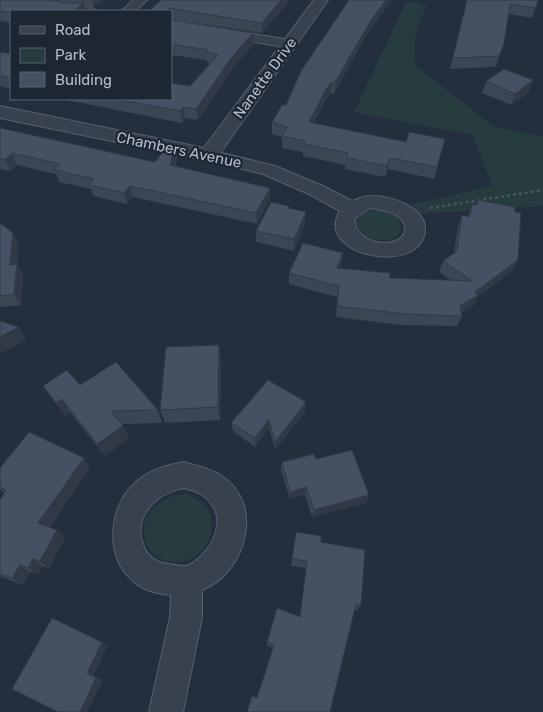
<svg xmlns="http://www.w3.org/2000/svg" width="543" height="712" font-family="Rubik,sans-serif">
<rect width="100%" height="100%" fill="#242f3e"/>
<g fill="#263c3f">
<path d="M406,2l21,3c-11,23 -15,34 -11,61l77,60 50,11v69l-122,8 -10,-9 83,-20 -2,-1 -20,-49 -118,-23z"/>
<path d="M376,210c12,1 22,4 26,16 -2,23 -44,17 -46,-5 5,-8 11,-10 20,-11z"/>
<path d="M186,494c47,14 24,76 -19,67 -9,-2 -16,-8 -20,-17 -12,-28 13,-49 39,-50z"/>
</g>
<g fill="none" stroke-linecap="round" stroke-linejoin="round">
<g stroke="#565f6c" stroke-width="2">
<g id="minor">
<path d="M15,0h30l46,7 6,4h-29l-47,-7z"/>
<path d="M133,0h14l-12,11h-13z"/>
<path d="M171,20l119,20 7,4 -7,4 -119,-20z"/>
<path d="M209,150l66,16 48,20 29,15c5,-2 12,-5 18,-5 20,-1 62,12 54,40 -12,39 -110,18 -84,-25l-31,-17 -46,-20 -60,-15 -3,-4 3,-4zM370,208c12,2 37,5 35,23 -1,4 -3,6 -7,9 -16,8 -45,-1 -43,-22z"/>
<path d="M184,462c11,4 26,6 36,13 46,28 26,98 -18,115v27l-19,95h-34l21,-95 1,-22c-13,-1 -29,-5 -39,-15 -28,-24 -23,-74 3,-97 13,-13 32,-18 49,-21zM184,488c6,2 13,3 18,7 24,16 17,44 -1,61 -5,5 -10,9 -16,10 -5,0 -11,-1 -16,-2 -10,-1 -19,-5 -24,-15 -15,-31 11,-56 39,-61z"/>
</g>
</g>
<g stroke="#565f6c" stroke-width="2">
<path id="tertiary" d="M314,0h14l-112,159 -7,2 -209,-43v-12l204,42z"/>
</g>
<path stroke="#44595c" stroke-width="2.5" stroke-dasharray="3 3" stroke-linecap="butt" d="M430,208l113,-18"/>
<use href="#minor" fill="#38414e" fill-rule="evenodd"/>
<use href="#tertiary" fill="#38414e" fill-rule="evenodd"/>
</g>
<g fill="#3b4654">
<path d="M0,0l70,3 -14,-3h47l-9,7 -9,-2 -74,6v12l-11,-2z"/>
<path d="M161,0h129l-28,33 -91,-14v-8h-22z"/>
<path d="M349,0h43l-24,33 -34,60h-4l-5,8 -11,22 92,19 39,-3 -11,40 -46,-10 -3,8 -40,-8 1,-4 -43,-9v-4l-21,-4v-11l-10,-3v-12l14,-17z"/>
<path d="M467,0h71l-6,18 -23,-4 -9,41 -5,12 -45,2z"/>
<path d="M171,20l83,24 -21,24 -35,52 -13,-2 -3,5 -120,-24h109l19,-13 20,-22 -3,-1v-3l-36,-5z"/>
<path d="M0,52l11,2v35l-11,-3z"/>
<path d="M486,81l43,11 -18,13 -29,-12z"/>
<path d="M0,128l155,34 23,-5 -3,10 95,32 -13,25 -124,-27 -6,7 -34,-8 -2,-7 -32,-7 -3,-8 -39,-9 -7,6 -10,-2z"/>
<path d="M478,200l37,12 3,48 -6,11 -35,27 -4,8 -12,7 1,3 -5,10 -56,-1 -65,-8 1,-20 -48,-13v-11l53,-9 -2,4 50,10 61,2 -12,-8 4,-11 11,-8 4,-26 4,-12 6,2 4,-13 4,1z"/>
<path d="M289,206v3l16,14 -11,28 -38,-9v-11z"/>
<path d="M0,223l13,10 6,12 -2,19 6,11 -2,30 -21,2z"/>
<path d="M219,345l2,14 -1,61 -55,3 -5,-13z"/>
<path d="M80,385l78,25 4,13 -40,1 7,14 -24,18 -35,-44 -5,4 -22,-30z"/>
<path d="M305,412l-30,38 -6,-22 -14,19 -22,-16 -2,-8z"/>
<path d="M84,458l6,10 -40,59 15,11 -16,30 -6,-2 -5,8 -8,-2 -7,13 -23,-9v-76l5,-7 -5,-3v-22z"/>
<path d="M316,459l50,44 -54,14 -7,-22 -15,4 -9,-29 1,-8z"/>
<path d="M296,532l25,10 40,63 -4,5 -2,-1 -108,103 10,-14 16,-50 -6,-2v-4l33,-25 6,-49 -15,-2z"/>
</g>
<g fill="#303945">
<path d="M93,0h10l-9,7z"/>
<path d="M281,0h9l-28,33v-10z"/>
<path d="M386,0h6l-24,33 -34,60 1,-11 35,-60z"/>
<path d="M84,3l2,8h-13z"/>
<path d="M253,33l1,11 -21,24 -35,52 -2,-11 36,-52z"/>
<path d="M533,80l-4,12 -18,13 4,-11z"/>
<path d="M332,82l-2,11 -5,8 -17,33 1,-12 17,-33z"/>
<path d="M184,107l1,11 -3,5 -2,-12z"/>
<path d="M176,145l2,12 -6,20 -2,-12z"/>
<path d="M12,153l5,12 -7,6 -5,-11z"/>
<path d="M390,158l-2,11 -3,8 2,-11z"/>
<path d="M130,186l3,11 -6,7 -3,-11z"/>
<path d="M270,188v11l-13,25 -1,-11z"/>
<path d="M306,212l-1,11 -11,28v-12z"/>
<path d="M13,233l6,12 -2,19 6,11 -2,30 -7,-11 -4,-29z"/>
<path d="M343,253l-1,11 -6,15 1,-11z"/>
<path d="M518,260l-6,11 -35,27 -4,8 -17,10 4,-10 15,-14z"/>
<path d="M19,327l8,13 -27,14v-17z"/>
<path d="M219,345l2,14 -1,61 -2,-13z"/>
<path d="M62,399l8,13 -5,4 -9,-13z"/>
<path d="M306,402l-1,10 -30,38v-8z"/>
<path d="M269,419v9l-14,19v-9z"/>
<path d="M123,426l6,12 -24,18 -8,-12z"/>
<path d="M84,458l6,10 -43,63 -9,-8z"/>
<path d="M306,487l-1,8 -15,4v-7z"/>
<path d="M369,495l-3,8 -54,14 2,-7z"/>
<path d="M57,530l8,8 -16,30 -9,-7z"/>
<path d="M33,559l10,7 -5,8 -10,-6z"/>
<path d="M20,565l10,7 -7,13 -11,-7z"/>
<path d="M102,642l6,3 -14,30 9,5 -16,32h-7l7,-39z"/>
</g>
<g fill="#455162" stroke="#303945">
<path d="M0,0h47l18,3h19l-11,8h-62v2l-11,-2z"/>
<path d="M161,0h120l-19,23 -94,-15 1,3h-20z"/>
<path d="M349,0h37l-16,22 -35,60h-3l-6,7 -17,33 97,20 3,-10 36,7 -8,28 -47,-9 -3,8 -40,-8 1,-5 -44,-9 1,-3 -23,-5 5,-9 -15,-5 10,-17h4l15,-34z"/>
<path d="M467,0h71l-2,8 -26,-4 -6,40 -5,12 -46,2z"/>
<path d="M171,20l82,13 -21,24 -36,52 -12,-2 -4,4 -65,-12h56v-16l19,3 28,-31 -12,-3 2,-2 -37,-6z"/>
<path d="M0,52l11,2v24l-11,-2z"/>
<path d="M504,69l29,11 -18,14 -29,-13z"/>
<path d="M0,128l155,34 14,-18 7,1 -6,20 100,23 -14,25 -126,-27 -6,7 -35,-8 5,-6 -39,-9 5,-6 -48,-11 -7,7 -5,-1z"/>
<path d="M478,200l37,7v5l6,1 -3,47 -43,32 3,3 -18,11 2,10 -57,-2 -68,-8 2,-20 -50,-13 14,-30 40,10 -6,15 53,5v5l82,3 -29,-20 14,-10 5,-36 8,2 2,-13 5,1z"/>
<path d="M271,202l18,4 -1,2 18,4 -12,27 -38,-8z"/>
<path d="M0,223l13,10 -3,32 7,-1 -3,30 -14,2z"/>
<path d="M0,321l19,6 -19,10z"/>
<path d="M219,345l-1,62 -58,3 6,-63z"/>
<path d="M116,362l42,48 -47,1 12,15 -26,18 -35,-45 -6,4 -13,-17 24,-16 13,15z"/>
<path d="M268,380l38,22 -31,40 -6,-23 -14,19 -24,-15z"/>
<path d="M29,432l55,26 -46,65 19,7 -17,31 -7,-2 -5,9 -8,-3 -8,13 -12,-4v-74l6,-10 -6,-3v-19z"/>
<path d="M352,450l17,45 -55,15 -8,-23 -16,5 -8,-30 32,-8 2,5z"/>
<path d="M296,532l25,4v6l44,8 -4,55 -5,-1 -26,108h-83l5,-16 5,2 17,-53 -7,-3 10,-34 23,9 7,-56 -15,-2z"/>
<path d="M52,618l50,24 -15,31 9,5 -16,34h-22l-46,-23z"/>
</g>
<g text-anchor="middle" stroke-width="4.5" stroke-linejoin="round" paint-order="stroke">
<g font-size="15" fill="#b4bcc9" stroke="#1d2633">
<text transform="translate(265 78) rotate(-54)" y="5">Nanette Drive</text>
<text transform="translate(179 150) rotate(12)" y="5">Chambers Avenue</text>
</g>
</g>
<rect x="10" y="10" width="162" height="90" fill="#1d2633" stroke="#59626f"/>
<rect x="20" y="26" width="25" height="8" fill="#38414e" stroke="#59626f"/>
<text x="55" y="35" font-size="15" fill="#b4bcc9">Road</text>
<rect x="20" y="48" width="25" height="15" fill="#263c3f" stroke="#59626f"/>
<text x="55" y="60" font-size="15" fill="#b4bcc9">Park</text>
<rect x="20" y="72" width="25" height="15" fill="#455162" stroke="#59626f"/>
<text x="55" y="85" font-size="15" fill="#b4bcc9">Building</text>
</svg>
